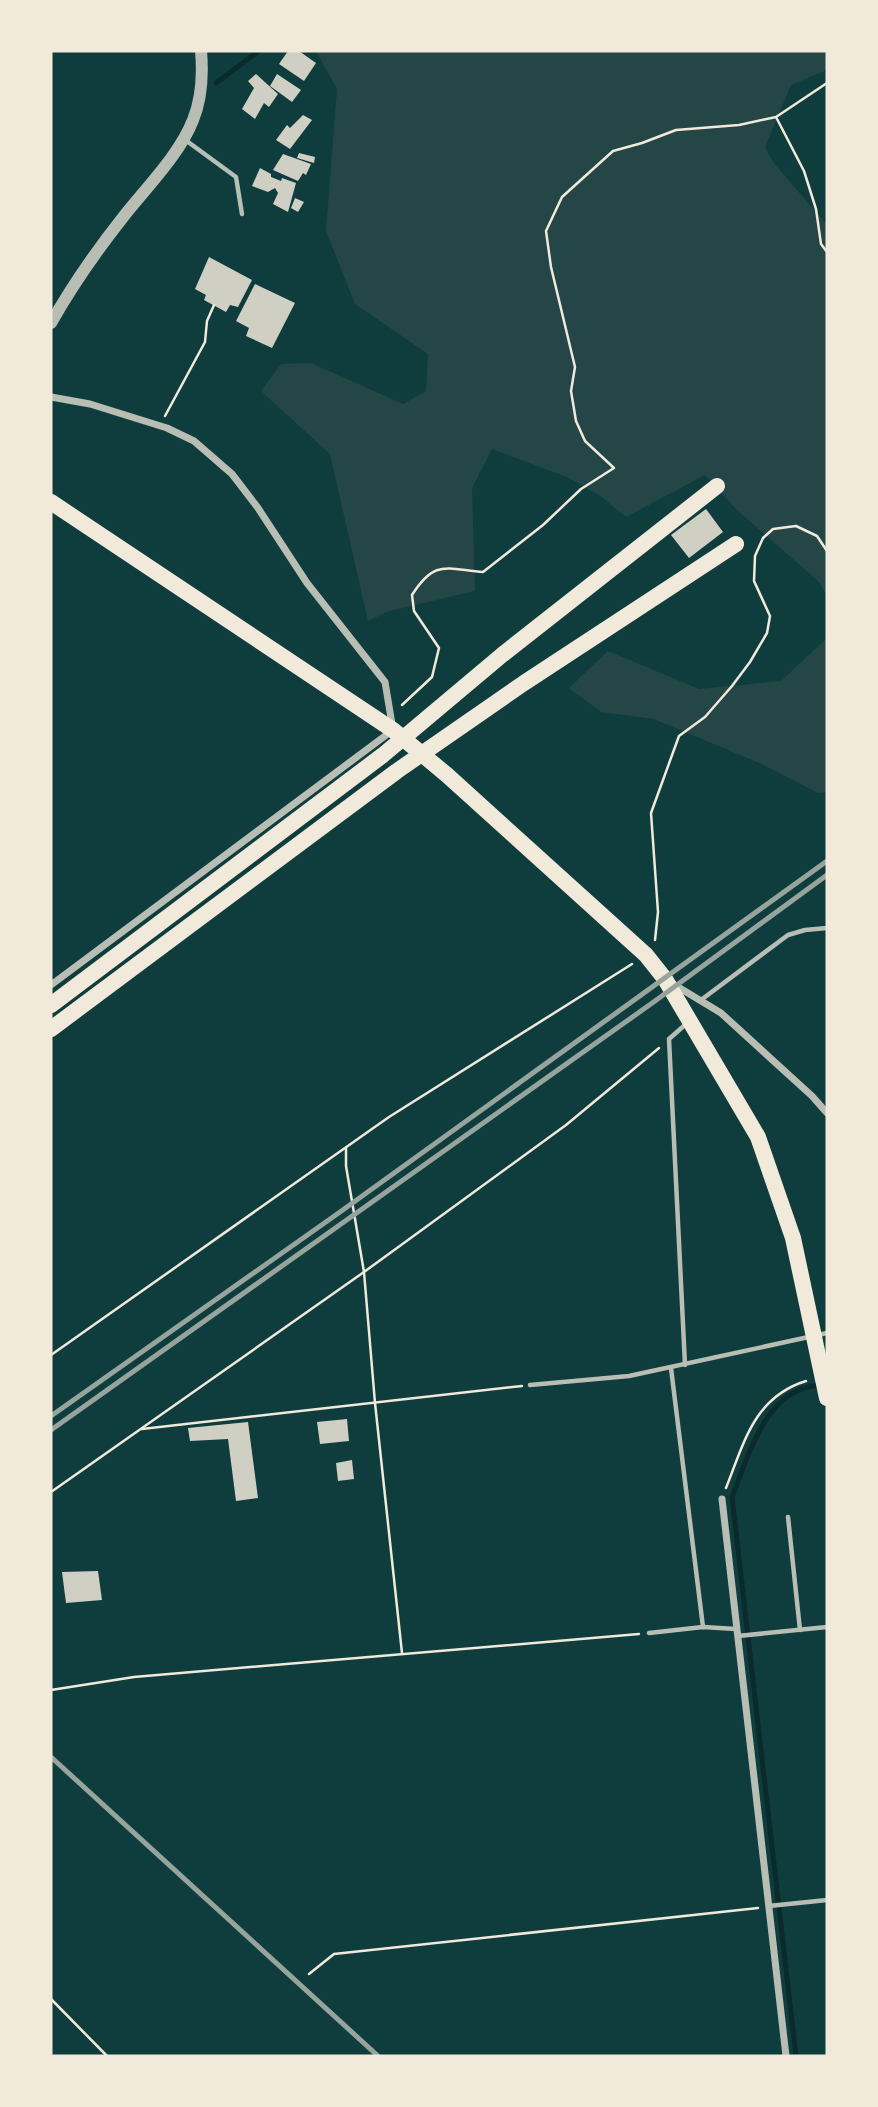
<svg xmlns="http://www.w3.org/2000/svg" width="878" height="2107" font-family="'Noto Sans',sans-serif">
<rect width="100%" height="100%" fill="#0f3d3e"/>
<g fill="#244646">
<path d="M316,51h511v19l-36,15 -26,62 8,15 54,63v371l-8,-14 -83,-73 -31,-34 -79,42 -27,-22 -32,-18 -75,-28 -20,39 3,103 -86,20 -21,10 -38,-167 -69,-63 20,-27 30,-1 92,41 23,-13 2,-37 -73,-50 -29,-73 11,-142z"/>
<path d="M827,638v154l-9,1 -54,-28 -110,-46 -53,-7 -32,-24 39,-37 91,38 82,-8z"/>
</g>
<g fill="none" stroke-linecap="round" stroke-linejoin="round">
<g stroke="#0a2a2b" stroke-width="5">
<path d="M216,83l43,-32"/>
<path d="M796,2056l-64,-559c14,-35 29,-91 67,-107 6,-3 15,-4 22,-5"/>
</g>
</g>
<g fill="#cfcfc3">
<path d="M288,51h11l17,12 -12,18 -25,-17z"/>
<path d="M256,74l22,20 -9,13 -5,-4 -9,16 -13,-10 12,-21 -6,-7z"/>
<path d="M277,74l24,16 -9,12 -22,-16z"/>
<path d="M303,115l9,5 -22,29 -14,-9 11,-15 3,3z"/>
<path d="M299,153l16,4 -1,6 -17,-5z"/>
<path d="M283,154l28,10 -5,11 -3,-2 -5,8 -25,-11z"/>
<path d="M260,168l11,6v3l10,4 1,-3 14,5 -8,29 -15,-8 5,-11 -3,-5 -7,4 -16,-6z"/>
<path d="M295,198l9,4 -6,10 -7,-4z"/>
<path d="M209,257l43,23 -14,27 -8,-2 -4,7 -22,-12 2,-5 -11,-6z"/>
<path d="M255,284l40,19 -23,45 -26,-12 3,-8 -13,-7z"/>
<path d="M706,509l17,23 -34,26 -18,-23z"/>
<path d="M347,1419l2,22 -29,3 -3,-22z"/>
<path d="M248,1422l10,76 -22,3 -8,-62 -38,2 -2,-13z"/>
<path d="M352,1460l2,19 -16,2 -2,-18z"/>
<path d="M98,1571l4,29 -36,3 -4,-31z"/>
</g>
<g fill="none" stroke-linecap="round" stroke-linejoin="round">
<g stroke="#f1e9da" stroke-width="2.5">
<path d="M776,117l28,54 12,38 5,35 6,8"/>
<path d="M165,416l40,-74 2,-21 7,-16"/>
<path d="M402,705l30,-28 7,-29 -25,-37 -2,-16c23,-36 34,-26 71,-23l60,-47 38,-36 33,-21 -29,-27 -9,-20 -5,-30 4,-24 -24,-100 -5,-36 16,-34 51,-46 29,-8 34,-13 63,-5 37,-8 51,-34"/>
<path d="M655,940l3,-28 -7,-99 28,-77 26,-19 27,-31 18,-24 17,-29 3,-17 -16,-35 1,-25 8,-18 10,-9 23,-3 21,10 10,15"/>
<path d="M346,1148v18l18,106 11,131 27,250"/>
<path d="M51,1355l338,-238 243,-153"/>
<path d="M142,1429l380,-43"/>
<path d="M726,1488c18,-45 28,-91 80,-107"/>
<path d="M51,1492l313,-220 202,-147 93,-77"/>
<path d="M51,1690l83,-13 505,-43"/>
<path d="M309,1974l25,-20 424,-46"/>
<path d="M51,1999l56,57"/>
</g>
<g stroke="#b8beb3" stroke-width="4.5">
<path d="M184,139l52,38 6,37"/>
<path d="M701,1000l87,-65 17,-5 22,-2"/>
<path d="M685,1365l-16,-326 17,-15"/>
<path d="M671,1368l32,259"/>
<path d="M530,1385l99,-9 198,-43"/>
<path d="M788,1517l12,113"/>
<path d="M649,1633l54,-6 33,2"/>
<path d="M738,1636l89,-9"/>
<path d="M769,1906l58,-6"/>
</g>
<g stroke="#b8beb3" stroke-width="7">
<path d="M51,397l39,7 77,24 27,13 38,33 26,34 49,75 78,99 8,48 -342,255"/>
<path d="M673,984l48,29 91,83 15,17"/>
<path d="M722,1499l64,557"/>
</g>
<path stroke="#b8beb3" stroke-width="12" d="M51,323c21,-37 46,-73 73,-107 22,-28 56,-62 69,-96 9,-22 10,-46 8,-69"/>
<path stroke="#f1e9da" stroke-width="16" d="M51,502l342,228 54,45 199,180 19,24 93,158 35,101 34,160"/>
<g stroke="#f1e9da" stroke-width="16">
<path d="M51,1005l332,-250 119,-100 215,-169"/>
<path d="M51,1029l346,-258 127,-88 212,-139"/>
</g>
<g stroke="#97a49c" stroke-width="5">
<path d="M51,1416l289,-204 487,-351"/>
<path d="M51,1430l604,-429 172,-126"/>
<path d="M51,1757l327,299"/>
</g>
</g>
<rect width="878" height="2107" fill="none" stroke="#f1e9da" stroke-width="105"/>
</svg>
